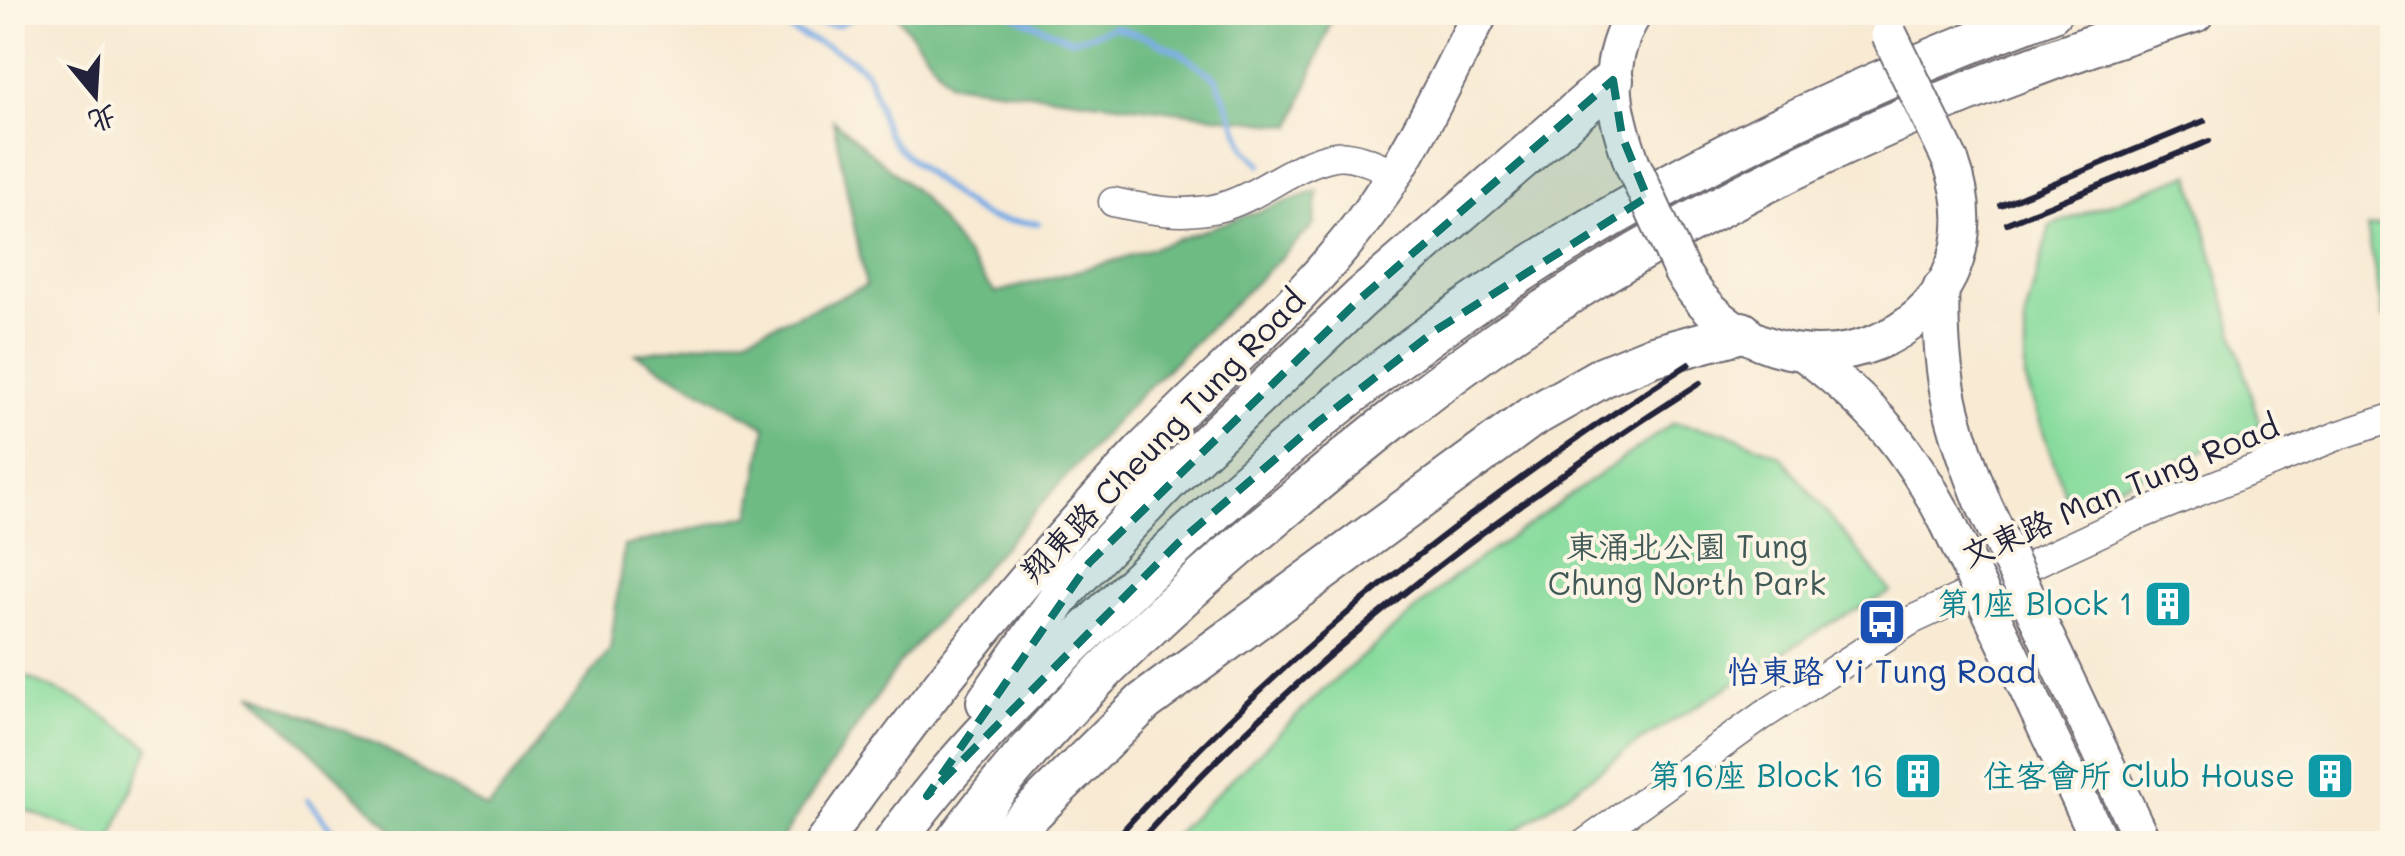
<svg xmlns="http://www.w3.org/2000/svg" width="2405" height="856" font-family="Mali,'LXGW WenKai TC',sans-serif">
<rect width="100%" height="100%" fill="#fcf5e5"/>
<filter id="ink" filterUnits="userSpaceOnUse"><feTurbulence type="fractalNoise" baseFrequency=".01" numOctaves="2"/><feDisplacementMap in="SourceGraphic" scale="20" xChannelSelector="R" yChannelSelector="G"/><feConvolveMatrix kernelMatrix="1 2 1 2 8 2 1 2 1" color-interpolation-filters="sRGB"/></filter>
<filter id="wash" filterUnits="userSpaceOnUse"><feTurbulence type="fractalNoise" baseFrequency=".0048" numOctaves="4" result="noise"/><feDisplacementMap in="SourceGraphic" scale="40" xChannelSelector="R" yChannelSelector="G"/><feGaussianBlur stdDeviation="2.25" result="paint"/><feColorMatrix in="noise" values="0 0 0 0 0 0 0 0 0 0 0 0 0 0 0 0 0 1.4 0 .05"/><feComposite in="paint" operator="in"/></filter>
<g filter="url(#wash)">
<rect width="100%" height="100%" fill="#f8ead3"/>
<g fill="#88db9d" stroke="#557e6c" stroke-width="2.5">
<path d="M2190,174l70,253 -191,79 -44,-127v-61l25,-92z"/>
<path d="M2392,224v92l-9,2 -16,-90z"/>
<path d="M1673,423l52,9 56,24 110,136 -60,31 -189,117 -143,103h-333l153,-149 136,-118z"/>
<path d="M12,671l73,32 65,44 -40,96 -90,-35h-7z"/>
</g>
<g fill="#6ebb84" stroke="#486e60" stroke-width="2.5">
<path d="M895,13h439l-41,113 -344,-43z"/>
<path d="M833,120l88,76 74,97 125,-34 198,-68 -4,34 -183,179 -230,257 -122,182h-373l-155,-150 128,52 109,64 122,-159 14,-104 127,-31 15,-88 -130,-73 111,-18 119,-50z"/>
</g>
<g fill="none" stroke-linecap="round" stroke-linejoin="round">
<g stroke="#78abe5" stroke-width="6">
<path d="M766,12c32,32 65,27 97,57 11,10 16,48 24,64 8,18 87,81 105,86 15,3 31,3 46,4"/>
<path d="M1006,12l66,28 42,-13 34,10 34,17 34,24 31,72 14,14"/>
<path d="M777,22l60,3 29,-13"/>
<path d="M308,800l36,44"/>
</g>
</g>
</g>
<g filter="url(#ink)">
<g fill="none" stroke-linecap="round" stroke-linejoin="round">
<g stroke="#6d6870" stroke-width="31">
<g id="minor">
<path d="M1113,202c37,8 70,15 108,5 40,-11 73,-44 114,-51 18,-3 44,10 60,17"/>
<path d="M1584,844l178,-128 150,-96 213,-99 215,-86 52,-17"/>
</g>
</g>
<g stroke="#6d6870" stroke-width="39">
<g id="major">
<path d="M1632,163c-19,-54 -30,-99 3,-151"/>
<path d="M1682,273c95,157 333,65 269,-111"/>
<path d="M1941,288c-2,90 10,134 43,217"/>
<path d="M1805,354c69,53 102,91 143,169"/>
<path d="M822,844c98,-139 203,-270 319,-393 78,-81 170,-154 234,-247 41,-60 72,-127 106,-192"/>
</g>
</g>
<g stroke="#6d6870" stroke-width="44">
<g id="highway">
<path d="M987,702l78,-112 104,-110 192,-182 252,-218"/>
<path d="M893,844c66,-93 149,-171 231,-249 98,-94 201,-185 311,-264 188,-136 399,-238 616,-319"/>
<path d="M954,844c91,-125 207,-233 325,-331 80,-67 160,-133 247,-191 206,-137 431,-237 668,-310"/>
<path d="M1000,844l144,-142 386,-284 74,-42 49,-20 89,-24"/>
</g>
</g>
<use href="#minor" stroke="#fff" stroke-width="28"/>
<use href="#major" stroke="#fff" stroke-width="35"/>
<use href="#highway" stroke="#fff" stroke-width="40"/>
<g stroke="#22223b" stroke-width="6">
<path d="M2001,205l203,-84"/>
<path d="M2007,223l202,-82"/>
<path d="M1111,844c166,-190 366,-344 578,-480"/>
<path d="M1137,844c162,-181 359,-331 563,-461"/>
</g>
<g stroke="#6d6870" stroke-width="39" stroke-linecap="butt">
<g id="major-bridge">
<path d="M1889,34l62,128"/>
<path d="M1632,163l50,110"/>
<path d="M1984,505l160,339"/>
<path d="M1948,523l153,321"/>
</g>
</g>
<use href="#major-bridge" stroke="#fff" stroke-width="35"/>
</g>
</g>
<path fill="#0f766e" fill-opacity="0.2" stroke="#0f766e" stroke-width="8" stroke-dasharray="20 12" stroke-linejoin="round" d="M1613,80l9,56 25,61 -211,133 -118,92 -140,121 -251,253 162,-233 272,-265z"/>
<defs>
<g id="building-square" transform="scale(2.5)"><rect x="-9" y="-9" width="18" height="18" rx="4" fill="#0f9aa8" stroke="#fcf5e5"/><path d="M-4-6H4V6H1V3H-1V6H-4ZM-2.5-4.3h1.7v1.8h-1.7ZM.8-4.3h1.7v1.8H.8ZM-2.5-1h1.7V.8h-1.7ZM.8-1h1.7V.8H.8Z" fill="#fff"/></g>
<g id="bus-square" transform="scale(2.5)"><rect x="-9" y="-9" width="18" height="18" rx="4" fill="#1a4fb4" stroke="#fcf5e5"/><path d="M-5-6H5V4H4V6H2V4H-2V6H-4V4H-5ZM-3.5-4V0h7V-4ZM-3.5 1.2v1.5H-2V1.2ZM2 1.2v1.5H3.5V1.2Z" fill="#fff"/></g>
</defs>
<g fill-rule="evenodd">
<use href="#building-square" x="2168" y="604"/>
<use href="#bus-square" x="1882" y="622"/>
<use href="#building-square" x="1918" y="776"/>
<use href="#building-square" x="2330" y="776"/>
</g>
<g text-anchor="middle" stroke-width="8" stroke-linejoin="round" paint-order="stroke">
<g font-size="32" fill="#22223b" stroke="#fcf5e5">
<text transform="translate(1163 436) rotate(-46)" y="11">翔東路 Cheung Tung Road</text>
<text transform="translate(2120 491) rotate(-23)" y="11">文東路 Man Tung Road</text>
</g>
<g font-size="32" fill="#415a58" stroke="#fcf5e5">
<text x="1687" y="558">東涌北公園 Tung<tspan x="1687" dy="37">Chung North Park</tspan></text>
</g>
<g font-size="32" fill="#0d838f" stroke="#fcf5e5" text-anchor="end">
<text x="2133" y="615">第1座 Block 1</text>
<text x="1883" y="787">第16座 Block 16</text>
<text x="2295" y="787">住客會所 Club House</text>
</g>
<g font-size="32" fill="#164399" stroke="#fcf5e5">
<text x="1882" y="683">怡東路 Yi Tung Road</text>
</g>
</g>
<rect width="2405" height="856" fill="none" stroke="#fcf5e5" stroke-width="50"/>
<g transform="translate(95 95) rotate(162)" stroke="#fcf5e5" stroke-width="8" paint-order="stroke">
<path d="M0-8L18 38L0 25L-18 38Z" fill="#22223b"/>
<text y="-15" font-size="28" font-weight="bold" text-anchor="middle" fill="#22223b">北</text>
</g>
</svg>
